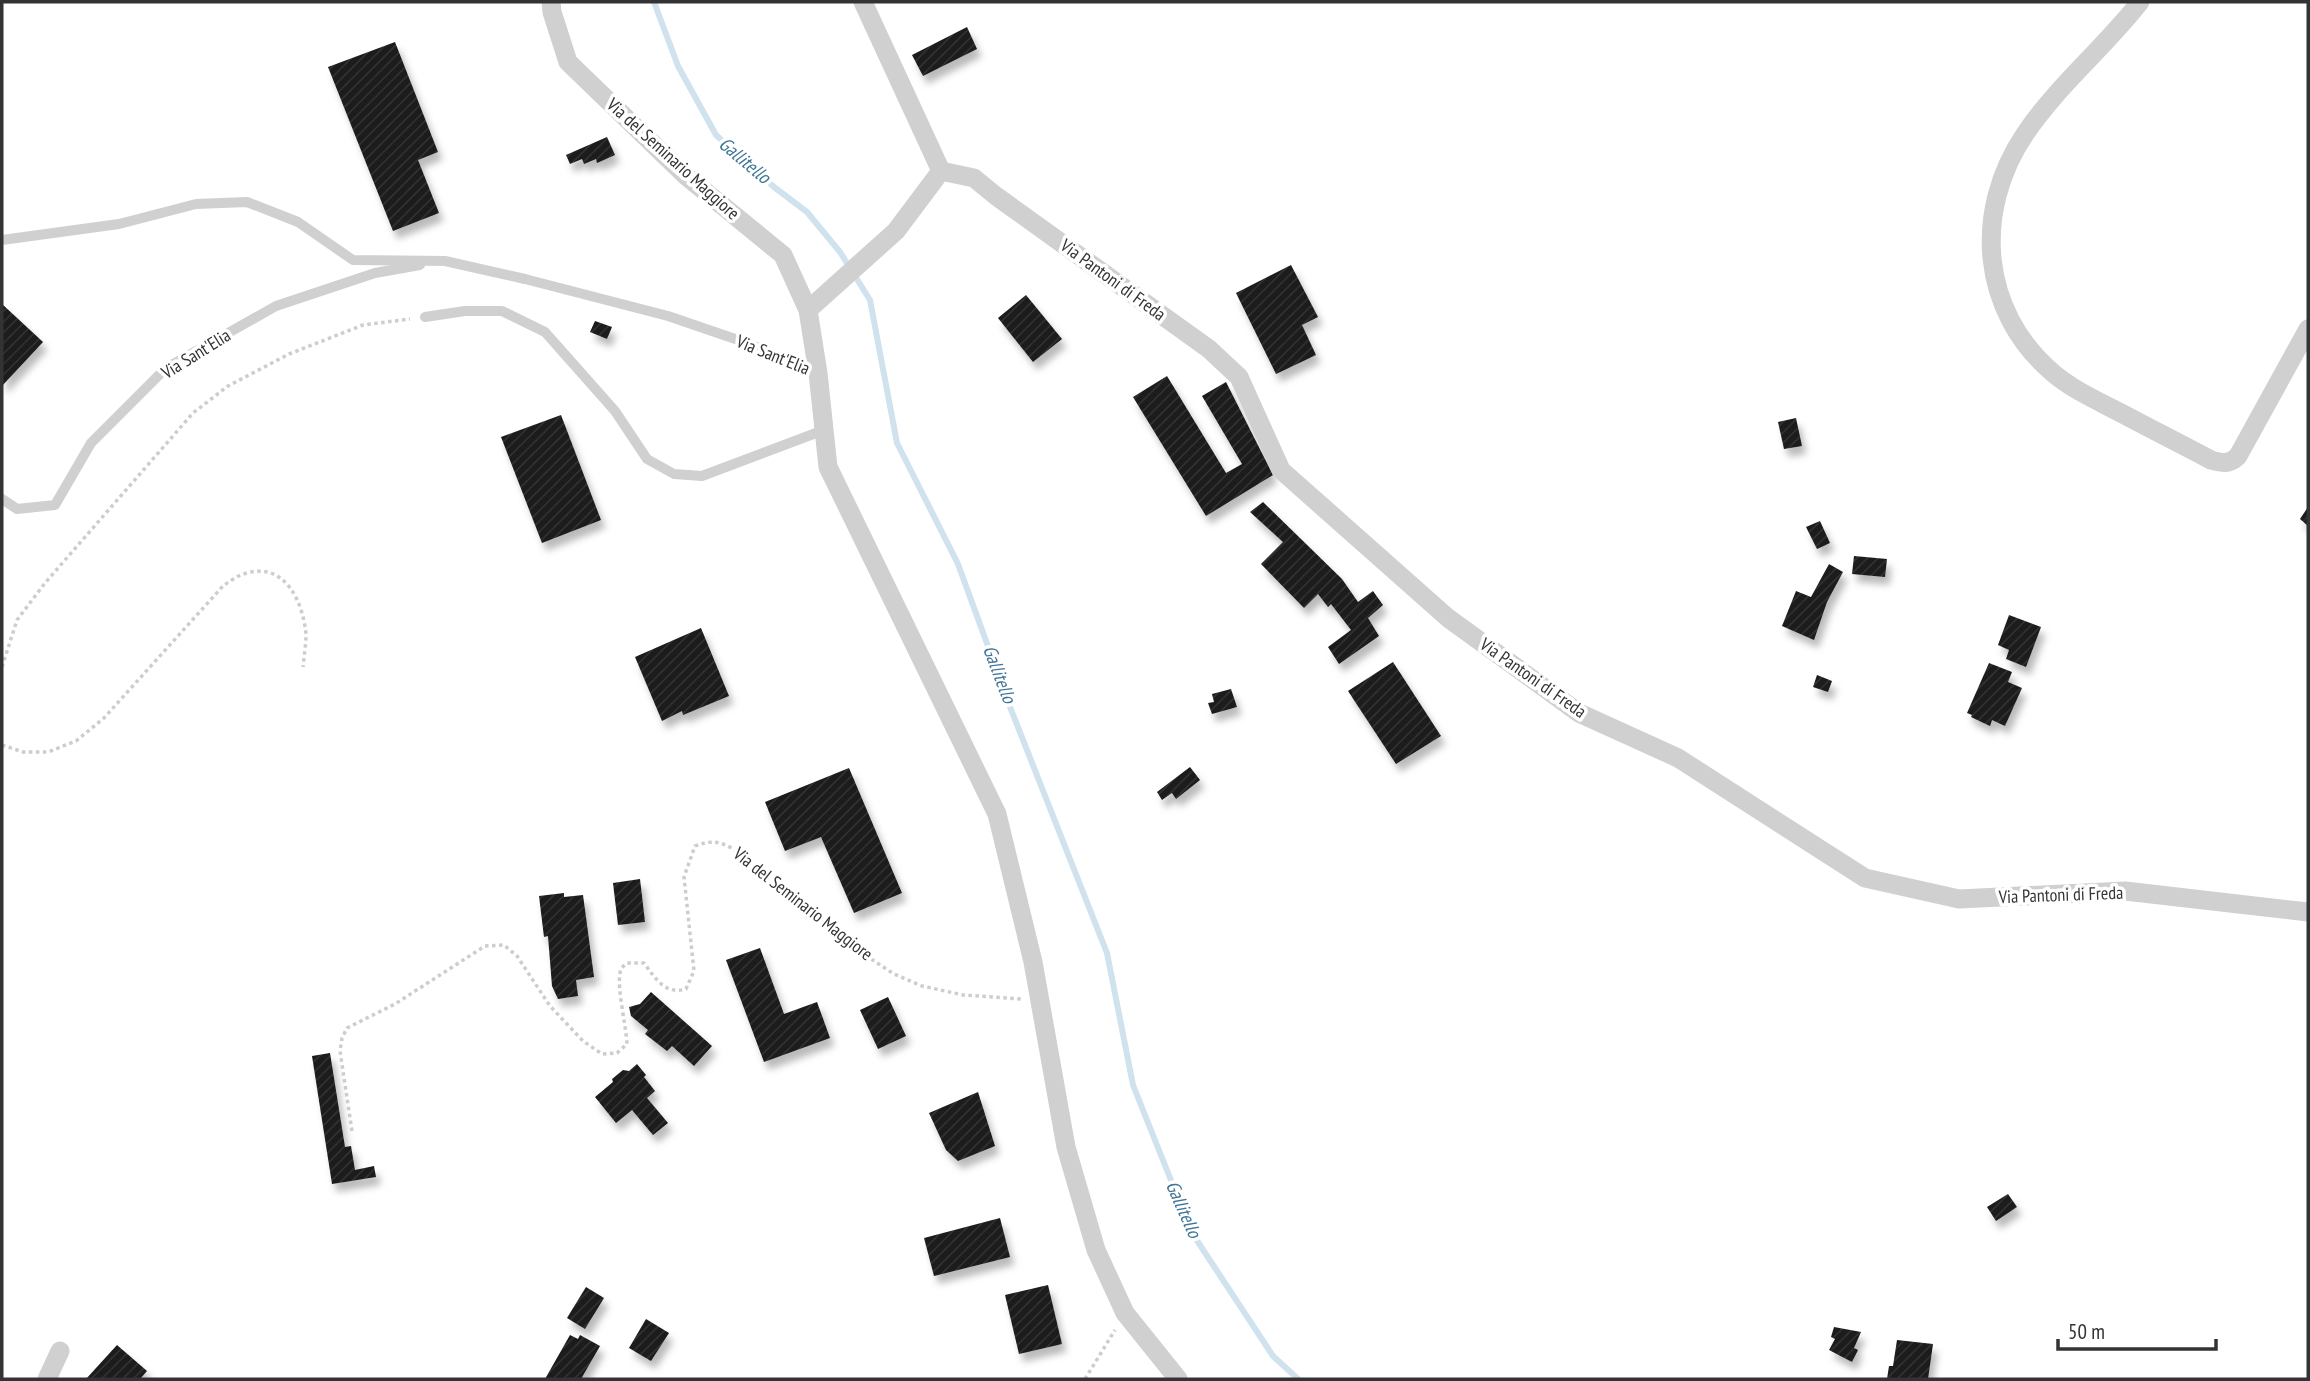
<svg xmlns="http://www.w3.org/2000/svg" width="2310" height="1381" font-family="'PT Sans Narrow',sans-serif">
<defs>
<pattern id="building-hatch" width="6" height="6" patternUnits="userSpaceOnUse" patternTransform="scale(1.75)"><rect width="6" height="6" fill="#1a1a1a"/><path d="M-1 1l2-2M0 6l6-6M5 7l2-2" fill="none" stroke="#333"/></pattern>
<filter id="shadow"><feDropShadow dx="4.5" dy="8" stdDeviation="3.5" flood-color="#0004"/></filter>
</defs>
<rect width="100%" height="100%" fill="#fff"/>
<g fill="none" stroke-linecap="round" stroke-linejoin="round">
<path stroke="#cfe2ee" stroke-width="6" d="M654,2l24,64 38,69 58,52 33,25 33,40 30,48 27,143 61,121 54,148 95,241 26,132 59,148 81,123 25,23"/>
</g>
<g fill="url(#building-hatch)" filter="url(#shadow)">
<path d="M967,27l10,22 -54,27 -11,-21z"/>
<path d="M395,42l43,110 -20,8 21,53 -46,18 -65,-164z"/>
<path d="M607,137l8,18 -18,8 -1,-4 -12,5 -2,-5 -12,5 -4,-9z"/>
<path d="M1291,265l27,52 -16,8 14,30 -40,19 -40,-81z"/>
<path d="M1026,295l36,44 -29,23 -35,-44z"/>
<path d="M2,304l41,38 -41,44z"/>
<path d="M595,321l17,6 -5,12 -17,-7z"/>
<path d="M1167,376l59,97 16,-9 -40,-68 24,-14 47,93 -67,41 -73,-119z"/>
<path d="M561,415l40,105 -59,23 -41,-106z"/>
<path d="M1796,418l6,28 -18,3 -6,-27z"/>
<path d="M1263,502l79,77 16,23 15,-11 10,14 -15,13 11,18 -40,28 -11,-17 23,-17 -20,-26 -3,3 -10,-13 -14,14 -43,-44 22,-22 -33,-30z"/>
<path d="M2308,507v19l-8,-7z"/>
<path d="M1820,521l10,22 -13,6 -11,-22z"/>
<path d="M1854,556l33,3 -2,18 -33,-3z"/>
<path d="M1829,564l14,8 -16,30 -13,38 -32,-14 14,-35 15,6z"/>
<path d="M2009,615l32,12 -15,40 -20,-8 3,-9 -11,-5z"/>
<path d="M701,628l28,68 -46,19 -1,-4 -20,10 -27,-64z"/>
<path d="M1393,662l48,74 -45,28 -48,-73z"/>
<path d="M1989,663l23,9 -4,10 14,6 -17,38 -13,-6 -2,6 -19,-9 1,-2 -5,-2z"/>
<path d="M1817,675l15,6 -4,11 -15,-5z"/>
<path d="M1231,689l6,18 -25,7 -4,-11 6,-1 -2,-8z"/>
<path d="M1190,767l10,13 -24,19 -4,-6 -10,7 -5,-8z"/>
<path d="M849,768l53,125 -48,20 -33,-76 -36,14 -20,-49z"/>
<path d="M640,879l5,43 -27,3 -5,-42z"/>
<path d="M564,893v4l19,-2 11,82 -18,3 2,16 -20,3 -6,-13 -4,-50 -4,1 -5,-41z"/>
<path d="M760,948l24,66 33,-12 13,36 -66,24 -38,-102z"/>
<path d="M651,992l61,54 -18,20 -22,-20 -5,5 -22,-17 3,-4 -17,-14 -2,-9 11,-3z"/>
<path d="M888,997l18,39 -28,13 -18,-39z"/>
<path d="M330,1053l15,94 6,-1 4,24 19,-4 2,11 -44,7 -20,-128z"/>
<path d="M637,1064l9,11 -2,2 11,14 -8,7 21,25 -15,12 -21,-25 -16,13 -21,-26 18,-15 -1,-3 11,-9 6,1z"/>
<path d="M978,1092l17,54 -37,15 -12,-11 -17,-37z"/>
<path d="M2008,1194l9,13 -21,14 -9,-14z"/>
<path d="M1000,1218l10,39 -76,19 -10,-38z"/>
<path d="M1048,1285l14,59 -43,10 -14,-59z"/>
<path d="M586,1287l18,11 -19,31 -18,-11z"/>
<path d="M646,1319l23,14 -18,28 -22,-13z"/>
<path d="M1834,1327l27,5 -7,16 4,2 -6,12 -23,-12 6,-11 -4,-2z"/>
<path d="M570,1335l8,4 2,-4 20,11 -19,33h-36z"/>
<path d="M1897,1340l36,4 -5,35h-41l2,-13h4z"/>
<path d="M117,1345l30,26 -7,8h-54z"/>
</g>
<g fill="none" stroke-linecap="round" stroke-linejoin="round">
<g stroke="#cdcdcd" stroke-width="3.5" stroke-dasharray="3.5 3.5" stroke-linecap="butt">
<path d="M2,667l15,-47 28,-37 148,-170 35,-27 61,-32 74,-29 47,-6"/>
<path d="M2,745l21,7h25l28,-11 28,-23 119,-132c7,-5 15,-11 24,-13 38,-11 56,29 59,61 0,11 -2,22 -3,33"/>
<path d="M352,1131l-12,-80 2,-13 5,-10 48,-24 90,-58 19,-1 13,11 33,50 33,35 19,13 15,-1 10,-9c-1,-19 -10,-55 -7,-71 1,-6 3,-6 7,-10h17c12,16 21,32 42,26l8,-18 -10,-94 11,-31c15,-6 25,-5 38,3l132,106 29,19 28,12 41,9 58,4"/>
<path d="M1085,1379l30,-49"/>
</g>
<g stroke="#d0d0d0" stroke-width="10">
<path d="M2,240l117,-16 77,-20 51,-2 51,20 55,38 92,1 80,18 143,37 79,27 71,30"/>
<path d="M425,317l40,-6h37l43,21 70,79 32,48 27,15 28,2 122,-46"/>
<path d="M2,499l15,10 38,-4 36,-62 75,-75 110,-62 99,-33 45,-8"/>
</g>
<g stroke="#d0d0d0" stroke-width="19">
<path d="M551,2l1,10 16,50 118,114 97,79 25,55 10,63 10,94 169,347 36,148 33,185 30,103 29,63 53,66"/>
<path d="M2140,2c-36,46 -82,83 -115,132 -52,77 -45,177 28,239 20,17 45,28 68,40 30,16 60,31 90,47 11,3 18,5 27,-4l70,-127"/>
<path d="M941,171l33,7 22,18 213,153 30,28 42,93 167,148 131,95 99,45 187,120 94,21 166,-8 183,21"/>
<path d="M808,310l88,-79 45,-60 -78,-169"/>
<path d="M47,1379l13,-28"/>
</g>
</g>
<g text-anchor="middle" stroke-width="7" stroke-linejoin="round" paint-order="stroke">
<g font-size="18" fill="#333" stroke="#fff">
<text transform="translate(673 159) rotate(42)" y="6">Via del Seminario Maggiore</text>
<text transform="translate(1113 280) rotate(36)" y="6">Via Pantoni di Freda</text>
<text transform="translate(196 354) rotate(-32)" y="6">Via Sant'Elia</text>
<text transform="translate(773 355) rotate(22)" y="6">Via Sant'Elia</text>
<text transform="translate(1533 678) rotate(35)" y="6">Via Pantoni di Freda</text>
<text transform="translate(2061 895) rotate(-2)" y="6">Via Pantoni di Freda</text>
<text transform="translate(803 904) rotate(38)" y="6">Via del Seminario Maggiore</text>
</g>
<g font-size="19" font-style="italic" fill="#3f7597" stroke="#fff">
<text transform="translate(745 160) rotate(40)" y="7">Gallitello</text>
<text transform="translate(1000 674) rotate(69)" y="7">Gallitello</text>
<text transform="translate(1184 1209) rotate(66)" y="7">Gallitello</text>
</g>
</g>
<rect width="2310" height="1381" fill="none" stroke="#333333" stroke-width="7"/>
<path d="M2058 1339v10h158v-10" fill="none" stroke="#333333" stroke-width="3.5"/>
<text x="2068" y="1339" font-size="21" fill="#333333" stroke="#ffffff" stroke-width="5" paint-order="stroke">50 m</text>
</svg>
